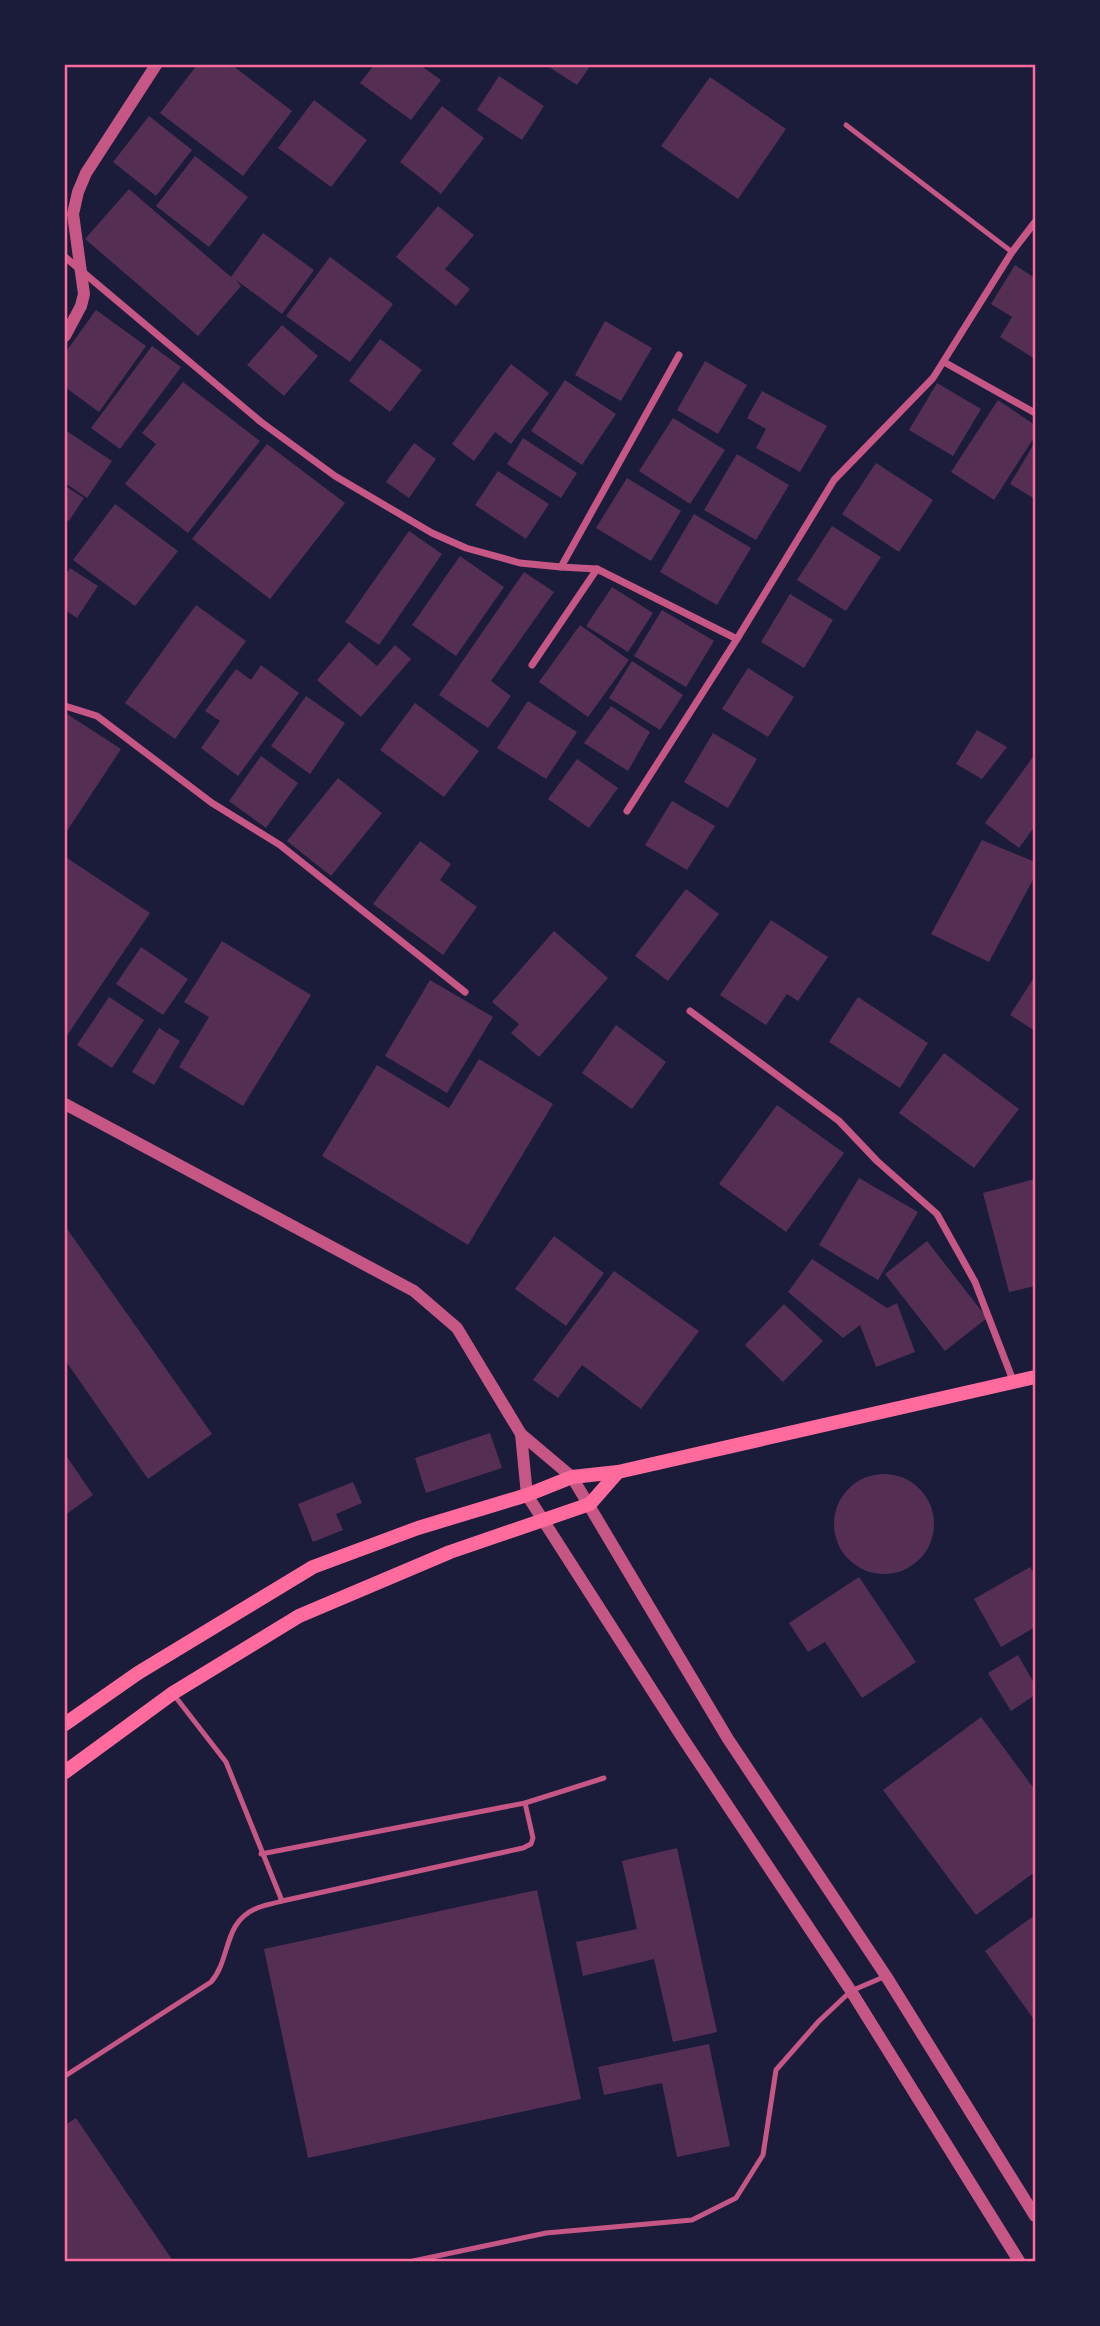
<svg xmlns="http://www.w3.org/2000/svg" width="1100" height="2326" font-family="Barlow,sans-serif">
<rect width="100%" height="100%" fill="#1b1b3a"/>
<g fill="#542f53">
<path d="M197,65h35l60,46 -49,65 -83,-63z"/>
<path d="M374,65h46l21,15 -30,40 -51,-37z"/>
<path d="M546,65h45l-14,20z"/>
<path d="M499,76l45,30 -22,34 -45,-30z"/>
<path d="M710,77l76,52 -48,70 -77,-53z"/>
<path d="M314,100l53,40 -36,47 -53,-39z"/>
<path d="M442,106l42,32 -43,56 -41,-32z"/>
<path d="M149,116l43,34 -36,46 -43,-34z"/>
<path d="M195,156l53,41 -39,50 -53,-41z"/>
<path d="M129,189l102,88 32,-44 51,37 -32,44 -46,-34 5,6 -43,50 -113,-97z"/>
<path d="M438,206l36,29 -29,34 25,20 -14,17 -60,-49z"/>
<path d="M330,257l63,47 -43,58 -64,-46z"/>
<path d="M1015,265l20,13v81l-35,-22 12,-20 -21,-13z"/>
<path d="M96,310l50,36 -47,66 -34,-25v-34z"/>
<path d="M605,321l47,27 -31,53 -46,-26z"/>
<path d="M282,325l36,31 -34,40 -37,-31z"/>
<path d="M380,339l42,31 -32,42 -41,-31z"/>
<path d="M152,346l29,21 -61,82 -29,-21z"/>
<path d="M705,361l42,24 -29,49 -41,-24z"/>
<path d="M511,364l38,29 -38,51 -16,-12 -21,29 -22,-17z"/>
<path d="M565,380l51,34 -34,51 -51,-34z"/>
<path d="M183,382l77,59 -72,92 -63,-49 31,-40 -14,-11z"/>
<path d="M937,383l44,26 -28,47 -44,-26z"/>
<path d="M762,391l65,35 -27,46 -44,-24 10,-19 -19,-11z"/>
<path d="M998,400l37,25v11l-41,64 -43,-28z"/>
<path d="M673,418l52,32 -35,54 -51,-33z"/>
<path d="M65,430l47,31 -25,37 -22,-15z"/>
<path d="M523,438l54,35 -16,25 -54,-34z"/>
<path d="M1035,442v57l-25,-15z"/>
<path d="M414,443l22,16 -27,39 -23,-16z"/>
<path d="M267,444l78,59 -75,96 -78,-60z"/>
<path d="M737,454l52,31 -33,55 -52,-30z"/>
<path d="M876,463l57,37 -34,52 -57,-38z"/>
<path d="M498,471l51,33 -23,35 -51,-34z"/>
<path d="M627,478l54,33 -30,50 -55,-33z"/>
<path d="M65,486l19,12 -15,23 -4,-2z"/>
<path d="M115,504l63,47 -43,55 -62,-46z"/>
<path d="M694,514l57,34 -34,57 -57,-33z"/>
<path d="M832,526l49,31 -35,54 -49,-31z"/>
<path d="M409,531l33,23 -63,91 -34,-23z"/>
<path d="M460,556l44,31 -48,69 -44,-31z"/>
<path d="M70,568l28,18 -21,32 -12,-8v-34z"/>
<path d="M524,572l30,20 -63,89 20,15 -23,32 -49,-33z"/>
<path d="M612,587l41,26 -25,39 -42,-26z"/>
<path d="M790,594l43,26 -29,48 -43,-26z"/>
<path d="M196,605l50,36 -71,98 -50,-36z"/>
<path d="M662,610l52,31 -28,46 -52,-31z"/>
<path d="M580,625l49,35 -41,57 -49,-35z"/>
<path d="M349,642l28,24 18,-21 16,14 -50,58 -44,-37z"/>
<path d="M632,661l51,34 -23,35 -51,-32z"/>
<path d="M261,665l38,28 -61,83 -37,-28 19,-27 -15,-10 31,-42 15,11z"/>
<path d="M748,668l46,29 -26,40 -46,-28z"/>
<path d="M306,696l39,27 -35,51 -39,-28z"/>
<path d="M528,701l49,31 -31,47 -49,-31z"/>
<path d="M415,703l64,48 -35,46 -64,-47z"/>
<path d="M611,706l39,26 -22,39 -44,-28z"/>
<path d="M67,714l54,35 -56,85v-117z"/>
<path d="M977,730l30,17 -25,32 -26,-15z"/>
<path d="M713,733l44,26 -29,49 -44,-26z"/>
<path d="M1035,754v72l-16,22 -34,-25z"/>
<path d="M261,756l37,27 -32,45 -37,-27z"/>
<path d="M577,759l41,29 -29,40 -41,-29z"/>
<path d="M338,778l44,35 -51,63 -44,-35z"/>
<path d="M672,801l43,25 -28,44 -42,-25z"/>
<path d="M982,840l53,22v14l-46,86 -58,-28z"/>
<path d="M420,841l31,23 -11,16 37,27 -34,48 -70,-51z"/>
<path d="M67,858l83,55 -84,124 -1,-175z"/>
<path d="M686,889l33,25 -51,67 -33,-25z"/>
<path d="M771,920l57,37 -30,44 -11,-7 -21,31 -46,-30z"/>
<path d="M554,931l54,47 -69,79 -28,-24 8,-9 -27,-22z"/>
<path d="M222,941l89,54 -68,111 -64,-39 30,-50 -25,-15z"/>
<path d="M141,947l47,32 -25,36 -47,-31z"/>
<path d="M1035,976v55l-25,-16z"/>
<path d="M430,980l63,37 -46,76 -62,-37z"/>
<path d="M109,997l35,23 -32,48 -35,-23z"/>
<path d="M858,997l70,46 -28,45 -71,-46z"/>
<path d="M616,1025l50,37 -34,47 -50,-36z"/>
<path d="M159,1028l21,13 -26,44 -22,-13z"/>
<path d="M944,1053l75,56 -45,59 -75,-55z"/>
<path d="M479,1059l74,45 -85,141 -146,-89 55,-91 72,43z"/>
<path d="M777,1105l67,48 -58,79 -67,-48z"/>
<path d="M859,1178l59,34 -40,68 -59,-35z"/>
<path d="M1035,1179v107l-26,6 -26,-99z"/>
<path d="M65,1226l147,208 -64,45 -83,-119z"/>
<path d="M554,1236l50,37 -38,53 -51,-37z"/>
<path d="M927,1241l60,77 -42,33 -60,-77z"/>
<path d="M812,1259l75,49 10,-5 18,49 -39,15 -16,-42 -17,13 -55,-46z"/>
<path d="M614,1271l85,60 -58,78 -59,-44 -24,33 -25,-18z"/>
<path d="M784,1304l39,37 -40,41 -38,-37z"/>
<path d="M490,1433l12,35 -76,25 -11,-35z"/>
<path d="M65,1454l28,41 -28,20z"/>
<circle cx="884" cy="1524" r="50"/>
<path d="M353,1482l9,21 -26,11 7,16 -30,12 -15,-38z"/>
<path d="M1030,1567l5,8v52l-34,20 -27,-48z"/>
<path d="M859,1577l57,85 -54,36 -37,-56 -17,10 -19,-29z"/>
<path d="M1018,1655l17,30v10l-24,16 -23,-38z"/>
<path d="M981,1717l54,73v82l-59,43 -93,-125z"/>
<path d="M677,1848l40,184 -44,10 -19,-83 -71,17 -7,-34 61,-13 -15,-68z"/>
<path d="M537,1890l44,209 -273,59 -44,-209z"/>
<path d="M1035,1915v106l-50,-70z"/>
<path d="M709,2044l21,102 -53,11 -15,-74 -58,12 -6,-28z"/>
<path d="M76,2118l97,143h-108v-136z"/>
</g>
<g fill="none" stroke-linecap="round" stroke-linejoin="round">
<g stroke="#c65784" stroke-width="5">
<path d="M846,125l166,127"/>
<path d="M261,1854l264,-51 79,-25"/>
<path d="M282,1901l241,-53 8,-4 2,-6 -8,-35"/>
<path d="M65,2076l146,-94c20,-23 12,-59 44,-73 8,-4 18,-5 27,-8l-56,-139 -52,-67"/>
<path d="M413,2261l133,-28 146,-13 44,-22 27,-43 13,-85 43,-49 32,-30 35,-15"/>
</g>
<g stroke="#c65784" stroke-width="7">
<path d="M65,257l196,165 74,54 97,57 34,15 54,15 41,4"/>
<path d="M679,355l-118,212 36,2 140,70"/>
<path d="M944,362l91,51"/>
<path d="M532,665l65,-96"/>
<path d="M65,706l32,10 115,87 68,42 185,147"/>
<path d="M627,811l110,-172 97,-159 99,-102 79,-126 23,-30"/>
<path d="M690,1011l149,110 38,40 60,53 38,68 39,101"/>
</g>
<g stroke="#c65784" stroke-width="12">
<path d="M65,336l16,-30 3,-12 -11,-80 5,-22 8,-19 70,-108"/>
<path d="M65,1104l349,187 43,37 64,106 51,43 156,262 158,237 149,240"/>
<path d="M521,1434l6,61 155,242 169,254 168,270"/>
</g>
<g stroke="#ff6b9d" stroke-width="14">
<path d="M65,1724l73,-51 175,-106 105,-39 109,-33 45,-18 46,-5 417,-95"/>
<path d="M65,1772l108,-79 126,-77 151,-64 140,-48 28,-32"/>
</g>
</g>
<rect width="1100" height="2326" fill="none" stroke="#1b1b3a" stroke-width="133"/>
<rect x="66" y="66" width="968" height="2194" fill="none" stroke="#ff6b9d" stroke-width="2.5"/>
</svg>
